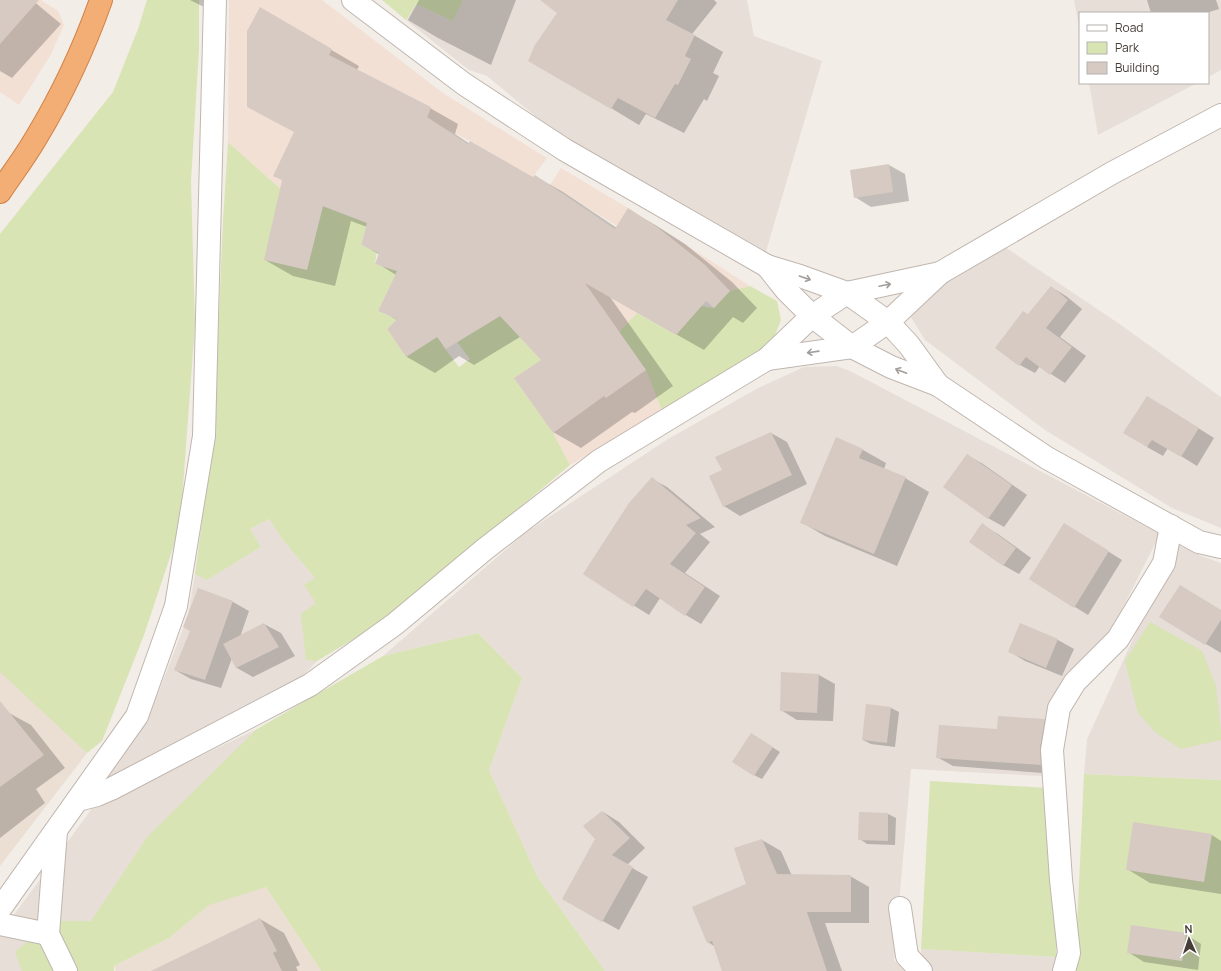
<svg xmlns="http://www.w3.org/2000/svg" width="1221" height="971" font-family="Manrope,sans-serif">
<rect width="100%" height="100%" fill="#f3ede8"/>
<g fill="#e6ded7">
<path d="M463,0h284l7,36 68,25 -57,194 -208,-121 -70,-58 -18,-6 -63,-50 10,-16 37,17z"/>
<path d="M1074,0h147v70l-13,7v-64h-128v19z"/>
<path d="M1089,83h108l-99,52z"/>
<path d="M1002,245l119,80 100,72v131l-49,-20 -127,-78 -120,-90 -16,-26 18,-18z"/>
<path d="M836,366l14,5 310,163 -93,184 -7,59 -149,-8 -17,191 10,11h-299l-68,-95 -48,-106 33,-92 -44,-45 -95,23 142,-123 143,-94 90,-51 46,-21z"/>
<path d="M269,519l14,21 32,38 2,24 -11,58 11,1 -27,29 -193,99 46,-66 16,-32 29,-75 7,-42 12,6 54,-33 -11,-18z"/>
<path d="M1177,544l24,12 20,7v217l-137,-6 3,-35z"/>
<path d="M257,729l9,158 -167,62 11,22h-110v-37l93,-127z"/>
<path d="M921,949l135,8 -3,14h-124l-6,-7z"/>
</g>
<g fill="#f3e0d5">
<path d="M0,0h41l17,11 6,14 -14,31 -31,49 -19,-13z"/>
<path d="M229,0h93l121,93 104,65 -14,19 -63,-36 -24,-12 -18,32 -13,-4 16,-50 -79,-40 -69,124 -55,-49z"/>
<path d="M561,168l67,40 122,78 -20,5 -16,17 -9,-7 -29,34 -39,-22 -18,19 27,38 16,41 -92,54 -17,-32 -39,-55 9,-37 23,-14 71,-101 -67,-41z"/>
</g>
<g fill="#ebdfd3">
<path d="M0,669l87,84 -87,113z"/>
<path d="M266,887l55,84h-205l-2,-5 55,-28 40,-33z"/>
</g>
<g fill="#d8e4b4">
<path d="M147,0h52v49l-8,132 4,144 -15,202 -36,108 -42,106 -15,12 -87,-81v-438l113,-142 25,-63z"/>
<path d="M382,0h81l-10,21 -37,-17 -10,16z"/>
<path d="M228,142l55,49 84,32 -6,22 16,7 -2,12 22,7 -19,40 19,8 -10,10 19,28 42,-27 4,7 -10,8 17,22 11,-8 -13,-17 63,-38 26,23 -23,14 18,19 -27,18 39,55 17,32 -183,154 -70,42 -11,-1 -5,-46 15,-11 -12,-18 11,-7 -32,-38 -14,-21 -19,10 11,18 -54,33 -12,-6 19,-144 9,-209z"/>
<path d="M750,286l27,15 4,19 -10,25 -109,66 -16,-41 -27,-38 18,-19 39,22 25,-29 13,2 16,-17z"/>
<path d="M1150,622l52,29 14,35 5,45v9l-40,9 -25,-16 -18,-20 -13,-52z"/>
<path d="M478,633l44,45 -33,92 48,106 68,95h-284l-55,-84 -57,18 -40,33 -55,28v5h-92l-7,-19 37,-31h39l57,-85 109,-107 126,-73z"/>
<path d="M1084,774l137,6v191h-146z"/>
<path d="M930,781l135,8 -9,168 -135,-8z"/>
</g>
<g fill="#0003">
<path d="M0,0h32l29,24 -49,54 -12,-7z"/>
<path d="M190,0h22l-4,9z"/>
<path d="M419,0h97l-25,65 -53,-27 -30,-18z"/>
<path d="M542,0h172l3,3 -25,31 31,18 -10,21 6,3 -12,25 -3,-2 -20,34 -38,-19 -7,11 -28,-17 -52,-95z"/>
<path d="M1147,0h69l3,9 -13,4h-55z"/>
<path d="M261,9l98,57 -2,4 73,38 28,16 -3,10 15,10 64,34 1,-2 28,16 54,36 12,-18 28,16 28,18 47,38 25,26 -14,15 -10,-6 -29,33 -94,-53 63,89 -38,27 -3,-1 -51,36 -28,-16 -10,-71 -23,-24 -46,28 -15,-9 -24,17 -28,-16 -19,-28 9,-9 -17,-10 16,-35 -19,-12 3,-8 -18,-11 5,-17 -16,-6 -16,65 -42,-10 -28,-16 18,-80 -8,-4 20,-44 -47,-26z"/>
<path d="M889,165l16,9 4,27 -38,6 -16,-10z"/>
<path d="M1051,287l15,9 16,13 -22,28 26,19 -21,27 -14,-9 -11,-8 -5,7 -15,-8 -23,-17 31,-33z"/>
<path d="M1163,406l51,32 -17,28 -29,-18 -5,8 -16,-9z"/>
<path d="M771,433l16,9 20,42 -67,32 -16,-10 -14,-29 13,-6z"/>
<path d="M836,439l27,11 23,13 -2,6 21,9 24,14 -32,74 -72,-30 -24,-14z"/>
<path d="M967,455l16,9 44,31 -23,32 -16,-9z"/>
<path d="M652,479l15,8 48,40 -15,7 10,8 -25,31 35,23 -19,28 -15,-9 -26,-17 -11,17 -65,-41z"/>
<path d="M982,525l16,9 33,24 -12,16 -16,-9z"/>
<path d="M1077,532l45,28 -34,55 -58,-36z"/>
<path d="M198,589l35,13 16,9 -9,26 24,-13 17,9 14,23 -42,21 -16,-9 -5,-10 -11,30 -30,-9 -16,-9 16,-39z"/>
<path d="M1221,611v42l-60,-36z"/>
<path d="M1058,640l16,9 -12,27 -37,-15 -16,-10z"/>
<path d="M782,673l37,2 16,9 -2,37 -36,-1 -16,-10z"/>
<path d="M867,706l24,2 8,4 -4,35 -24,-3 -8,-4z"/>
<path d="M9,713l22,12 34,43 -29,21 9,14 -45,35v-119z"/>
<path d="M1044,720l16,9 -4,45 -103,-8 -16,-9 61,-27z"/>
<path d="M759,739l21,13 -18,27 -8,-4z"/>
<path d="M603,812l16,10 26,26 -18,17 21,12 -29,53 -40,-22z"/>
<path d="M888,814l8,4 -1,27 -28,-1 -7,-5z"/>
<path d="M1212,835l9,6v53l-71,-11 -23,-14z"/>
<path d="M762,840l19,11 11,25h58l19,11v36h-44l17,48h-119l-9,-25 -6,-4 39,-57z"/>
<path d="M260,919l24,14 16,32 -4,2 2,4h-144z"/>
<path d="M1185,934l16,10 -3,26 -54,-8 -16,-10z"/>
</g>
<g fill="#d6cac2">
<path d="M0,0h39l-39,44z"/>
<path d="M540,0h138l-12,20 29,15 -10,21 6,3 -13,26 -3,-1 -20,34 -37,-20 -7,11 -83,-48 7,-16 22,-32z"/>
<path d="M260,7l72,42 -3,6 102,52 -4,10 41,27 2,-3 63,36 2,-2 80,54 13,-21 29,19 47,37 26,27 -16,17 -8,-7 -30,34 -91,-52 61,87 -40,28 -2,-2 -51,37 -39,-55 27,-18 -41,-44 -54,33 -9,-12 -31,20 -19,-28 10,-10 -19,-8 19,-40 -22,-7 4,-11 -18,-8 6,-22 -44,-17 -16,64 -43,-10 18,-80 -9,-4 21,-44 -47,-25v-76z"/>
<path d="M889,164l4,28 -39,6 -4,-28z"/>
<path d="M1051,286l17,14 -22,28 26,19 -22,28 -24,-18 -7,9 -24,-18 28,-37 5,3z"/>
<path d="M1147,396l52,32 -18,29 -29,-17 -5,7 -24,-14z"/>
<path d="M771,432l21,43 -69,32 -14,-31 13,-6 -7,-13z"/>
<path d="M836,437l27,12 -4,9 47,19 -32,77 -74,-31z"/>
<path d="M967,454l45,31 -24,34 -45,-32z"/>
<path d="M652,477l49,41 -15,7 10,8 -26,31 35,23 -20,29 -39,-27 -13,18 -50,-33 46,-71z"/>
<path d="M982,523l34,25 -13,18 -34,-24z"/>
<path d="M1064,523l45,28 -35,57 -45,-29z"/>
<path d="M1180,585l41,25v10l-16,25 -46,-28z"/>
<path d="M198,588l35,13 -28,79 -31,-10 16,-39 -7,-4z"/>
<path d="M264,623l15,24 -43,21 -13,-24z"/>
<path d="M1020,623l38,16 -12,29 -38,-16z"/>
<path d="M781,672l38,2 -2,39 -37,-2z"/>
<path d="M0,701l44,54 -44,32z"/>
<path d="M866,704l25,3 -4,36 -25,-3z"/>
<path d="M998,716l47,3 -5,29 1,17 -105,-7 3,-33 58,4z"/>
<path d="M751,733l22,14 -19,29 -22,-14z"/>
<path d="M602,811l28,27 -18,17 21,12 -31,55 -40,-23 33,-60 -12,-13z"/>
<path d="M859,812l29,1v28l-30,-1z"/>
<path d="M1133,822l79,12 -8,48 -78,-12z"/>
<path d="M762,839l15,35 74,1v37h-44l20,59h-105l-10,-30 -5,2 -15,-36 54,-23 -12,-36z"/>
<path d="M260,918l17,33 -4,2 9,18h-131z"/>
<path d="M1131,925l55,8 -4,28 -55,-8z"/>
</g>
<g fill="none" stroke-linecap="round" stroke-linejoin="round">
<g stroke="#c0b6af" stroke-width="24">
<g id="minor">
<path d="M353,0l111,84 101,66 202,116 33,10 47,17 41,29 21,23 29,40"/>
<path d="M767,266l19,24 26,26 40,31 39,20 47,18 109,73 152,84 22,5"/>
<path d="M767,359l85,-12 36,-25 52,-49 172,-100 109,-58"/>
<path d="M78,800l19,-5 14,-6 199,-104 85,-61 90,-75 114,-88 168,-102 45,-43 35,-23 93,-20"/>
<path d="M56,831l-8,103 18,37"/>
<path d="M900,908l7,48 14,15"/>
<path d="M0,909l137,-193 39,-110 28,-170 11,-436"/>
<path d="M0,924l48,10"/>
<path d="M1064,971l5,-18 -8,-73 -9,-130 7,-42 16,-26 43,-43 46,-76 7,-37"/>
</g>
</g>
<g stroke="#d18044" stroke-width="24">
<path id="highway" d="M0,192c12,-18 25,-35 36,-54 26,-43 48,-90 65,-138"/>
</g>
<use href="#minor" stroke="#fff" stroke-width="22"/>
<use href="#highway" stroke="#f2ae74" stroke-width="22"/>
</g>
<defs><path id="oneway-shaft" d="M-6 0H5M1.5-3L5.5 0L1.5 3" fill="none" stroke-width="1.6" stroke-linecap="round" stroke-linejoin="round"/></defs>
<g stroke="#a29e9b">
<use href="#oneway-shaft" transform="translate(805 278) rotate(19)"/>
<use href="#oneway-shaft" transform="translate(885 285) rotate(-12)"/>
<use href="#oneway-shaft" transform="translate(813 352) rotate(172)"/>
<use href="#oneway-shaft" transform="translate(901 371) rotate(-159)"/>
</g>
<rect x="1079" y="12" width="130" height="72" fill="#ffffff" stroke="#b5b1af"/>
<rect x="1087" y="25" width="20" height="6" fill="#ffffff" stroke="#b5b1af"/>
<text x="1115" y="32" font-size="12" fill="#463d37">Road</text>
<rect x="1087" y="42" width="20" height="12" fill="#d8e4b4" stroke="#b5b1af"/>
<text x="1115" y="52" font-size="12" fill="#463d37">Park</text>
<rect x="1087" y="62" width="20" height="12" fill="#d6cac2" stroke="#b5b1af"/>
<text x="1115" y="72" font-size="12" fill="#463d37">Building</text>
<g transform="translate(1189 939) rotate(357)" stroke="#ffffff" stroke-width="3" paint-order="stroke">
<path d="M0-3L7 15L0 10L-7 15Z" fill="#463d37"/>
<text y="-6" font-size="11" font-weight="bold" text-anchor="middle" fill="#463d37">N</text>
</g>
</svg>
